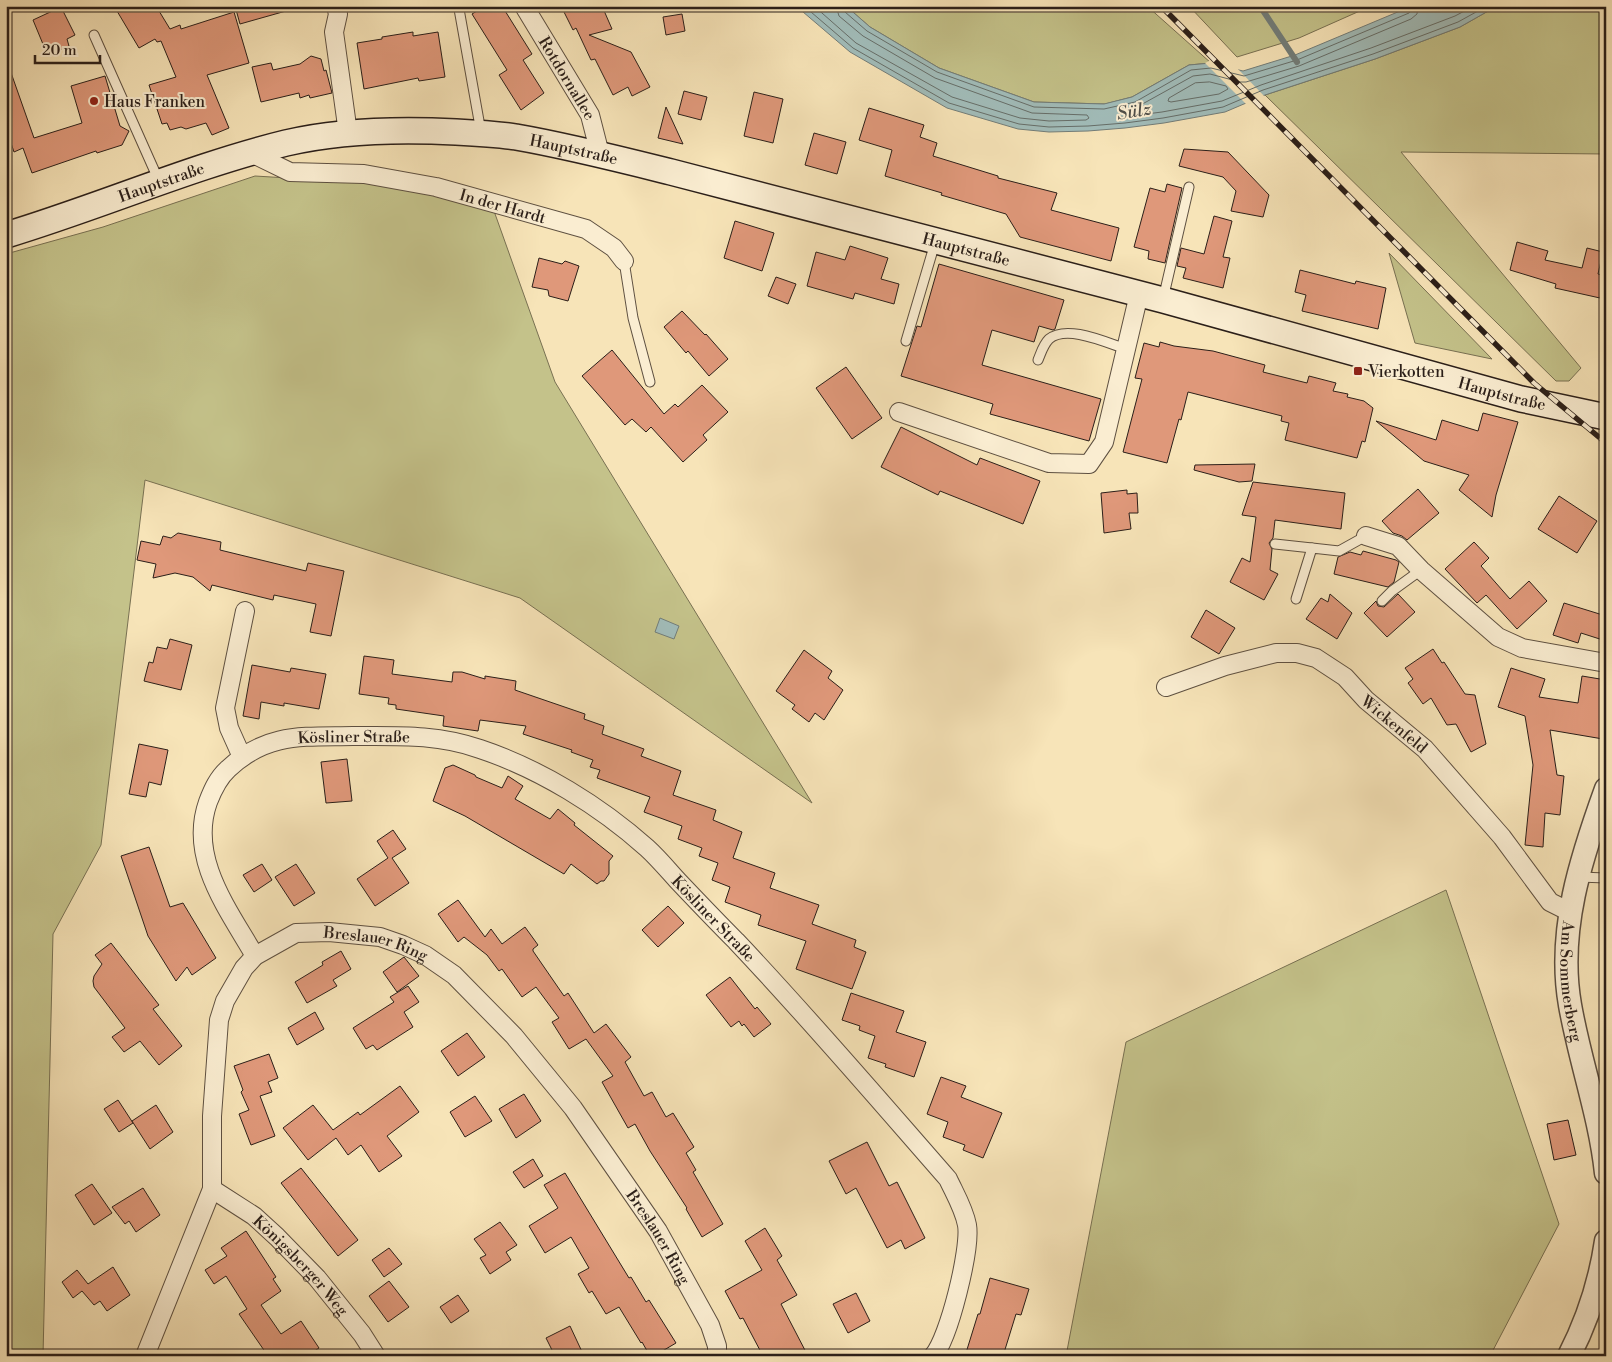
<svg xmlns="http://www.w3.org/2000/svg" width="1612" height="1362" font-family="'Libre Bodoni',serif">
<rect width="100%" height="100%" fill="#f7e4b8"/>
<filter id="stains"><feTurbulence type="fractalNoise" baseFrequency=".004" numOctaves="4"/><feColorMatrix values="0 0 0 0 .2 0 0 0 0 .09 0 0 0 0 .02 0 0 0 .5 -.17"/></filter>
<radialGradient id="worn" r=".72"><stop offset=".6" stop-color="#630" stop-opacity="0"/><stop offset="1" stop-color="#630" stop-opacity=".3"/></radialGradient>
<g fill="#c4c28a" stroke="#787052">
<path d="M846,6h301l64,57 -22,2 -57,32 -27,7 -71,-2 -95,-34 -69,-41z"/>
<path d="M1189,6h182l-72,32 -62,19z"/>
<path d="M1497,6h109v148l-205,-2 180,216 -12,13h-13l-291,-286 110,-36 85,-32z"/>
<path d="M255,176l132,8 107,27 61,171 257,421 -292,-205 -375,-118 -44,365 -48,89 -10,422h-37v-1102l97,-27z"/>
<path d="M1389,253l103,106 -77,-16z"/>
<path d="M1446,890l113,334 -69,132h-424l60,-314z"/>
</g>
<g fill="#a1bcb9" stroke="#727d79">
<path d="M796,6h50l24,21 69,41 95,34 70,2 28,-7 57,-32 22,-2 32,8 52,-16 117,-49h85l-37,21 -85,32 -110,36 -40,17 -61,11 -39,5 -37,3 -39,1 -31,-3 -71,-21 -97,-56z"/>
<path d="M660,618l19,8 -5,13 -19,-7z"/>
</g>
<path fill="#f7e4b8" d="M1211,60l25,7 30,31 -19,7 -42,-42z"/>
<g fill="none" stroke-linecap="round" stroke-linejoin="round">
<g stroke="#666e69" stroke-width="1">
<path d="M804,6l49,42 96,55 70,21 30,3 39,-1 37,-3 38,-5 60,-11 40,-17 110,-36 85,-32 29,-16"/>
<path d="M814,6l42,37 96,54 68,21 29,3 37,-1 3,-2 -2,-3 -55,-2 -97,-35 -72,-42 -24,-20 -3,-10"/>
<path d="M843,6l2,6 22,19 70,41 97,35 70,2 31,-7 56,-32 20,-2 33,8 53,-16 112,-47 2,-3 1,-4"/>
<path d="M1418,6l-1,8 -6,5 -112,47 -53,16h-6l-30,-8 -17,2 -56,31 -17,5 -1,3 3,2 40,-5 60,-11 39,-16 110,-37 84,-32 19,-10"/>
<path d="M1210,82l16,4 2,3 -9,5 -48,8 -3,-1 1,-3 26,-15z"/>
</g>
<path stroke="#727d79" stroke-width="6" d="M1260,6l37,56"/>
</g>
<g fill="#df987a" stroke="#2b1f19">
<path d="M114,6h42l14,23 10,-4 1,4 53,-17 15,51 -42,12 22,53 -17,7 -6,-12 -20,6 -5,-2 -11,3 -3,-7 -5,1 -13,-39 27,-8 -15,-36 -4,1 -2,-3 -16,9z"/>
<path d="M235,6h50l1,5 -46,13z"/>
<path d="M485,6h17l30,48 -9,6 21,33 -23,17 -22,-35 8,-5 -35,-56z"/>
<path d="M561,6h41l10,23 -23,6 42,17 19,35 -18,9 -4,-9 -15,8 -18,-36 -4,1 -15,-32 -3,2z"/>
<path d="M61,7l14,28 -8,4 2,7 -16,7 -3,-6 -5,2 -12,-29z"/>
<path d="M682,14l3,17 -19,4 -3,-18z"/>
<path d="M413,32v4l25,-4 7,45 -26,4 -1,-3 -54,11 -7,-46 25,-4v-2z"/>
<path d="M311,56l10,3 3,12 2,-1 6,23 -22,5 -1,-3 -9,3 -1,-5 -38,9 -9,-35 19,-4 2,7 27,-6z"/>
<path d="M6,67h3l25,71 48,-15 -11,-37 34,-10 15,50 9,5 -7,14 -25,8 -1,-2 -64,22 -9,-25 -9,4 -8,-24z"/>
<path d="M684,91l23,6 -6,23 -23,-6z"/>
<path d="M754,92l29,7 -10,44 -29,-7z"/>
<path d="M666,107l17,37 -25,-6z"/>
<path d="M869,108l55,17 -4,12 17,6 -4,13 65,20v2l59,15 -6,17 68,18 -8,33 -91,-24 -14,-23 -65,-19 1,-2 -57,-17 7,-26 -33,-10z"/>
<path d="M814,133l32,9 -9,32 -32,-9z"/>
<path d="M1184,149l44,3 41,43 -6,22 -32,-6 5,-20 -13,-14 -44,-11z"/>
<path d="M1167,184l15,4 -17,75 -17,-4 1,-8 -15,-4 16,-59 15,4z"/>
<path d="M1214,216l18,5 -9,36 7,1 -7,30 -40,-10 3,-10 -9,-2 4,-18 23,6z"/>
<path d="M735,221l39,12 -12,38 -38,-13z"/>
<path d="M1517,242l31,9 -3,9 37,8 5,-20 16,4 -5,22 7,2 -5,22 -45,-10 1,-4 -46,-14z"/>
<path d="M850,246l38,12 -7,21 18,5 -5,20 -39,-11 -2,6 -46,-13 9,-34 29,8z"/>
<path d="M539,258l23,6 3,-3 14,5 -11,35 -19,-5 -1,-6 -16,-3z"/>
<path d="M939,264l125,36 -9,29 -2,1 -14,-4 -5,16 -42,-12 -10,35 119,34 -12,42 -99,-27 3,-10 -92,-28 16,-50 4,1z"/>
<path d="M1300,270l55,14 1,-3 30,7 -8,41 -76,-18 4,-16 -11,-3z"/>
<path d="M776,277l20,7 -8,20 -20,-8z"/>
<path d="M682,311l23,24 1,-1 22,25 -19,17 -21,-25 -2,2 -22,-26z"/>
<path d="M1160,342l14,4 39,5 52,14 -2,7 44,11 2,-7 27,7 -3,8 15,3 -1,3 17,4 9,7 -8,34 -3,-1 -5,17 -72,-18 4,-17 -8,-2 1,-5 -94,-24 -7,28 -2,-1 -12,44 -44,-11 19,-73 -7,-1 9,-35 15,4z"/>
<path d="M612,350l52,64 11,-10 3,3 24,-22 26,27 -25,23 4,5 -24,22 -32,-35 -5,5 -14,-13 -7,6 -43,-49z"/>
<path d="M846,367l36,51 -30,21 -36,-51z"/>
<path d="M1483,413l35,9 -22,73 -4,22 -33,-27 10,-15 -45,-14 -48,-40 60,19 6,-20 36,11z"/>
<path d="M901,427l76,38 3,-7 60,23 -17,43 -83,-33 -2,4 -57,-28z"/>
<path d="M1255,464l-3,17 -13,1 -45,-12 1,-5z"/>
<path d="M1253,482l92,11 -4,36 -66,-9 -2,18 -4,5 3,6 -2,21 8,4 -14,26 -34,-18 12,-24 8,4 6,-45 -14,-2z"/>
<path d="M1418,489l21,24 -32,27 -5,-4 -9,-3 -11,-12z"/>
<path d="M1127,490v4l10,-1 1,20h-9l2,16 -27,4 -3,-40z"/>
<path d="M1559,496l38,25 -20,32 -39,-24z"/>
<path d="M178,533l43,9 -1,8 86,21 2,-8 36,8 -13,65 -21,-4 6,-28 -42,-9 -1,5 -61,-15 -2,6 -17,-14 -18,-4 -22,5 3,-14 -19,-4 4,-19 19,4 3,-9 8,2z"/>
<path d="M1474,542l15,16 -8,8 29,33 19,-18 18,20 -30,28 -31,-34 -9,8 -32,-34z"/>
<path d="M1363,551l33,9 3,2 -5,20 -6,5 -54,-13 4,-17 12,-5 11,3z"/>
<path d="M1330,594l22,19 -15,26 -31,-20 15,-21 7,4z"/>
<path d="M1398,594l17,18 -28,25 -23,-24 12,-12 2,5 6,1z"/>
<path d="M1564,603l42,13v25l-25,-8 -3,10 -25,-8z"/>
<path d="M1206,610l29,18 -16,26 -28,-17z"/>
<path d="M170,639l22,6 -11,45 -37,-9 5,-19 4,1 4,-16 10,2z"/>
<path d="M1433,649l9,14 2,-1 21,32 10,1 11,49 -15,8 -15,-28 -9,1 -16,-27 -8,6 -15,-21 5,-4 -8,-11z"/>
<path d="M804,650l28,21 -4,7 15,12 -19,30 -9,-7 -6,9 -17,-13 3,-4 -19,-14z"/>
<path d="M364,656l30,4 -2,14 60,8 1,-10h9l23,7v-3l31,5 -1,9 70,24 -1,5 20,7 -2,8 42,15 -3,7 40,15 -8,24 43,15 -3,10 29,12 -9,26 42,15 -5,15 49,17 -7,19 44,16 -2,7 12,5 -14,37 -56,-20 10,-28 -48,-16 3,-10 -36,-13 5,-15 -18,-7 6,-17 -19,-7 3,-8 -24,-9 4,-13 -38,-14 6,-15 -53,-19 3,-8 -10,-3 3,-7 -22,-8 1,-2 -49,-16 3,-8 -46,-6 -2,11 -35,-5 1,-10 -48,-7v-4l-8,-1 1,-6 -30,-4z"/>
<path d="M252,665l38,7 1,-4 35,6 -7,35 -35,-6v3l-23,-4 -2,17 -16,-3z"/>
<path d="M1511,668l34,11 -6,18 39,6 4,-27 24,4v43l-3,16 -53,-9 7,45 7,1 -4,39 -15,-2 -2,34 -18,-2 8,-80 -8,-49 -27,-9z"/>
<path d="M139,744l29,6 -7,35 -12,-3 -3,15 -17,-3z"/>
<path d="M347,759l5,42 -26,2 -5,-41z"/>
<path d="M453,765l22,10 1,2 26,11 6,-12 15,10 -8,13 35,20 8,-10 17,14 -1,2 39,31 -4,5v13l-5,7h-3l-4,3 -26,-20 -7,10 -99,-58 -32,-15 12,-33z"/>
<path d="M393,830l13,19 -14,9 17,25 -34,23 -18,-27 31,-21 -11,-17z"/>
<path d="M149,847l21,60 13,-4 33,55 -24,17 -5,-8 -11,14 -28,-45 -27,-80z"/>
<path d="M262,864l10,16 -18,12 -11,-17z"/>
<path d="M296,864l19,29 -21,13 -19,-29z"/>
<path d="M458,900l27,37 6,-8 11,15 23,-17 13,18 -5,4v2l31,45 4,-3 26,40 12,-9 25,33 -6,5 19,34 8,-4 14,25 7,-4 21,34 -8,6 10,17 -3,2 30,52 -21,13 -16,-28 1,-1 -37,-57 -15,-27 -7,4 -26,-46 11,-6 -27,-37 -17,10 -17,-27 7,-4 -23,-31 -14,10 -20,-28 -3,2 -12,-16 -23,-18 -6,5 -20,-28z"/>
<path d="M668,906l16,17 -26,24 -16,-17z"/>
<path d="M111,943l48,62 -6,4 29,37 -23,19 -19,-24 -16,11 -12,-15 13,-9 -31,-41 -1,-6 1,-5 8,-12 -7,-9z"/>
<path d="M341,951l10,18 -18,11 4,6 -30,17 -12,-21 28,-17 -1,-3z"/>
<path d="M404,957l15,19 -22,16 -14,-20z"/>
<path d="M730,977l25,32 2,-2 14,17 -17,13 -10,-13 -2,2 -3,-5 -8,6 -25,-32z"/>
<path d="M408,986l11,16 -15,10 9,15 -36,23 -4,-5 -7,4 -13,-21 41,-26 -4,-5z"/>
<path d="M851,993l53,18 -8,21 30,10 -12,35 -29,-10 1,-3 -18,-6 7,-22 -16,-6 1,-4 -18,-6z"/>
<path d="M315,1012l9,17 -27,16 -9,-17z"/>
<path d="M467,1033l18,24 -27,19 -17,-25z"/>
<path d="M269,1054l9,24 -10,4 4,10 -12,4 15,40 -24,9 -12,-31 10,-4 -8,-18 2,-2 -9,-24z"/>
<path d="M941,1077l25,9 -5,11 41,16 -19,45 -20,-8 2,-5 -22,-8 5,-15 -21,-8z"/>
<path d="M400,1086l19,26 -32,24 15,20 -23,16 -18,-27 -13,10 -12,-17 -28,22 -25,-32 30,-23 20,25 25,-18 2,3z"/>
<path d="M524,1094l17,27 -25,17 -17,-29z"/>
<path d="M475,1096l17,25 -27,16 -15,-25z"/>
<path d="M118,1100l15,23 -14,9 -15,-23z"/>
<path d="M156,1105l17,27 -23,17 -18,-28z"/>
<path d="M1568,1120l8,35 -22,5 -7,-36z"/>
<path d="M867,1142l22,44 8,-4 28,56 -20,11 -4,-9 -14,8 -31,-60 -10,6 -17,-33z"/>
<path d="M533,1159l10,17 -19,12 -11,-16z"/>
<path d="M301,1168l57,72 -20,16 -57,-73z"/>
<path d="M565,1173l64,105 2,-1 15,25 3,-2 27,43 -22,13h-4l-8,-14 -1,1 -22,-36 -13,7 -14,-23 -3,2 -11,-19 11,-6 -18,-31 -26,16 -16,-27 29,-18 -14,-23z"/>
<path d="M92,1184l20,29 -18,12 -19,-30z"/>
<path d="M143,1188l17,27 -24,17 -7,-11 -4,3 -13,-17z"/>
<path d="M500,1222l17,23 -11,7 5,8 -21,14 -10,-16 6,-3 -12,-16z"/>
<path d="M765,1228l17,28 -5,4 20,35 -16,9 27,52h-45l-20,-38 -3,1 -15,-28 37,-21 -17,-29z"/>
<path d="M246,1231l30,46 -3,2 8,12 -20,14 20,29 20,-13 18,27 -12,8h-39l-29,-42 8,-5 -21,-33 -12,8 -9,-14 22,-14 -6,-8z"/>
<path d="M389,1248l13,16 -18,13 -12,-17z"/>
<path d="M113,1267l17,28 -23,16 -7,-10 -6,4 -12,-14 -9,7 -11,-16 15,-12 11,14z"/>
<path d="M990,1278l39,11 -8,26 -5,-1 -13,42h-38l13,-42h2z"/>
<path d="M389,1281l20,26 -21,15 -19,-26z"/>
<path d="M856,1293l14,28 -22,12 -15,-29z"/>
<path d="M458,1295l11,16 -18,12 -11,-16z"/>
<path d="M570,1326l14,30h-29l-9,-18z"/>
</g>
<g fill="none" stroke-linecap="round" stroke-linejoin="round">
<g stroke="#5e5041" stroke-width="11">
<g id="service">
<path d="M459,9l22,123"/>
<path d="M94,35l65,146"/>
<path d="M624,261l9,57 17,64"/>
<path d="M1163,299l26,-112"/>
<path d="M906,341l29,-98"/>
<path d="M1038,360c3,-7 5,-15 11,-21 18,-15 58,4 77,10"/>
<path d="M1275,544l37,4"/>
<path d="M1296,599l16,-51 27,3 27,-15"/>
<path d="M1382,601l10,-10 29,-21"/>
<path d="M1579,877l27,1"/>
</g>
</g>
<g stroke="#5e5041" stroke-width="20">
<g id="minor">
<path d="M336,6l2,8 -4,18 14,101"/>
<path id="s1" d="M524,6l66,109 10,39"/>
<path id="s2" d="M251,153l39,19 74,2 72,13 150,42 28,19 10,13"/>
<path d="M899,412l150,51 40,1 15,-22 35,-148"/>
<path d="M1366,536l32,10 23,24 77,67 24,11 84,15"/>
<path id="s3" d="M1166,687l59,-21 51,-13h21l19,5 29,19 21,23 59,49 77,88 48,65 20,10"/>
<path d="M242,757l-13,-29 -4,-20 20,-97"/>
<path id="s4" d="M255,956c-27,-47 -67,-98 -47,-154 5,-13 10,-24 20,-33 39,-37 76,-32 125,-33 44,0 85,-2 127,13 60,20 120,57 167,99 11,10 21,22 31,33 19,20 38,40 58,60 73,77 142,158 212,238 7,15 16,30 19,46 4,23 -18,114 -34,131"/>
<path id="s5" d="M212,1189l42,27 23,21 40,41 45,56 14,22"/>
<path id="s6" d="M145,1356l67,-167v-73l7,-96 6,-19 19,-33 11,-12 41,-23 33,-1 51,5 23,8 22,10 29,20 60,61 59,72 85,123 52,94 7,21v10"/>
</g>
</g>
<g stroke="#5e5041" stroke-width="25">
<g id="tertiary">
<path id="s7" d="M1606,789c-25,69 -49,142 -36,216 10,57 30,111 36,168"/>
<path d="M1569,1356c19,-37 31,-74 37,-115"/>
</g>
</g>
<g stroke="#2b1f19" stroke-width="28">
<g id="secondary">
<path id="s8" d="M6,235c93,-28 186,-69 280,-92 55,-13 113,-14 170,-11 20,1 40,2 60,5 52,9 103,22 155,35l492,128 358,99 85,18"/>
</g>
</g>
<use href="#service" stroke="#faedd1" stroke-width="9"/>
<use href="#minor" stroke="#faedd1" stroke-width="18"/>
<use href="#tertiary" stroke="#faedd1" stroke-width="22"/>
<use href="#secondary" stroke="#faedd1" stroke-width="25"/>
<g stroke="#2b1f19" stroke-width="5.5">
<path id="rail" d="M1161,6l373,377 72,60"/>
</g>
<use href="#rail" stroke="#faedd1" stroke-width="4" stroke-dasharray="11" stroke-linecap="butt"/>
</g>
<g fill="#8f2418" stroke="#faedd1" stroke-width="2">
<circle cx="94" cy="101" r="5"/>
<rect x="1353" y="366" width="10" height="10" rx="2.5"/>
</g>
<g text-anchor="middle" stroke-width="4" stroke-linejoin="round" paint-order="stroke">
<g font-size="16" fill="#2b1f19" stroke="#faedd1">
<text dy="6" stroke="none"><textPath href="#s1" startOffset="84">Rotdornallee</textPath></text>
<text dy="6" stroke="none"><textPath href="#s8" startOffset="585">Hauptstraße</textPath></text>
<text dy="6" stroke="none"><textPath href="#s8" startOffset="164">Hauptstraße</textPath></text>
<text dy="6" stroke="none"><textPath href="#s2" startOffset="260">In der Hardt</textPath></text>
<text dy="6" stroke="none"><textPath href="#s8" startOffset="990">Hauptstraße</textPath></text>
<text dy="6" stroke="none"><textPath href="#s8" startOffset="1545">Hauptstraße</textPath></text>
<text dy="6" stroke="none"><textPath href="#s3" startOffset="259">Wickenfeld</textPath></text>
<text dy="6" stroke="none"><textPath href="#s4" startOffset="340">Kösliner Straße</textPath></text>
<text dy="6" stroke="none"><textPath href="#s4" startOffset="760">Kösliner Straße</textPath></text>
<text dy="6" stroke="none"><textPath href="#s6" startOffset="552">Breslauer Ring</textPath></text>
<text dy="6" stroke="none"><textPath href="#s7" startOffset="198">Am Sommerberg</textPath></text>
<text dy="6" stroke="none"><textPath href="#s6" startOffset="972">Breslauer Ring</textPath></text>
<text dy="6" stroke="none"><textPath href="#s5" startOffset="118">Königsberger Weg</textPath></text>
</g>
<g font-size="16" fill="#2b1f19" stroke="#faedd1" text-anchor="start">
<text x="104" y="107">Haus Franken</text>
<text x="1368" y="377">Vierkotten</text>
</g>
<g font-size="18" font-style="italic" fill="#4e4e49" stroke="#faedd1">
<text transform="translate(1134 111) rotate(-9)" y="6">Sülz</text>
</g>
</g>
<rect width="1612" height="1362" fill="none" stroke="#f7e4b8" stroke-width="25"/>
<rect x="8" y="8" width="1597" height="1347" fill="none" stroke="#2b1f19" stroke-width="2.5"/>
<rect x="12" y="12" width="1587" height="1337" fill="none" stroke="#2b1f19"/>
<path d="M35 55v8h65v-8" fill="none" stroke="#2b1f19" stroke-width="2.5"/>
<text x="42" y="55" font-size="15" fill="#2b1f19" stroke="#faedd1" stroke-width="4" paint-order="stroke">20 m</text>
<rect width="100%" height="100%" filter="url(#stains)"/>
<rect width="100%" height="100%" fill="url(#worn)"/>
</svg>
